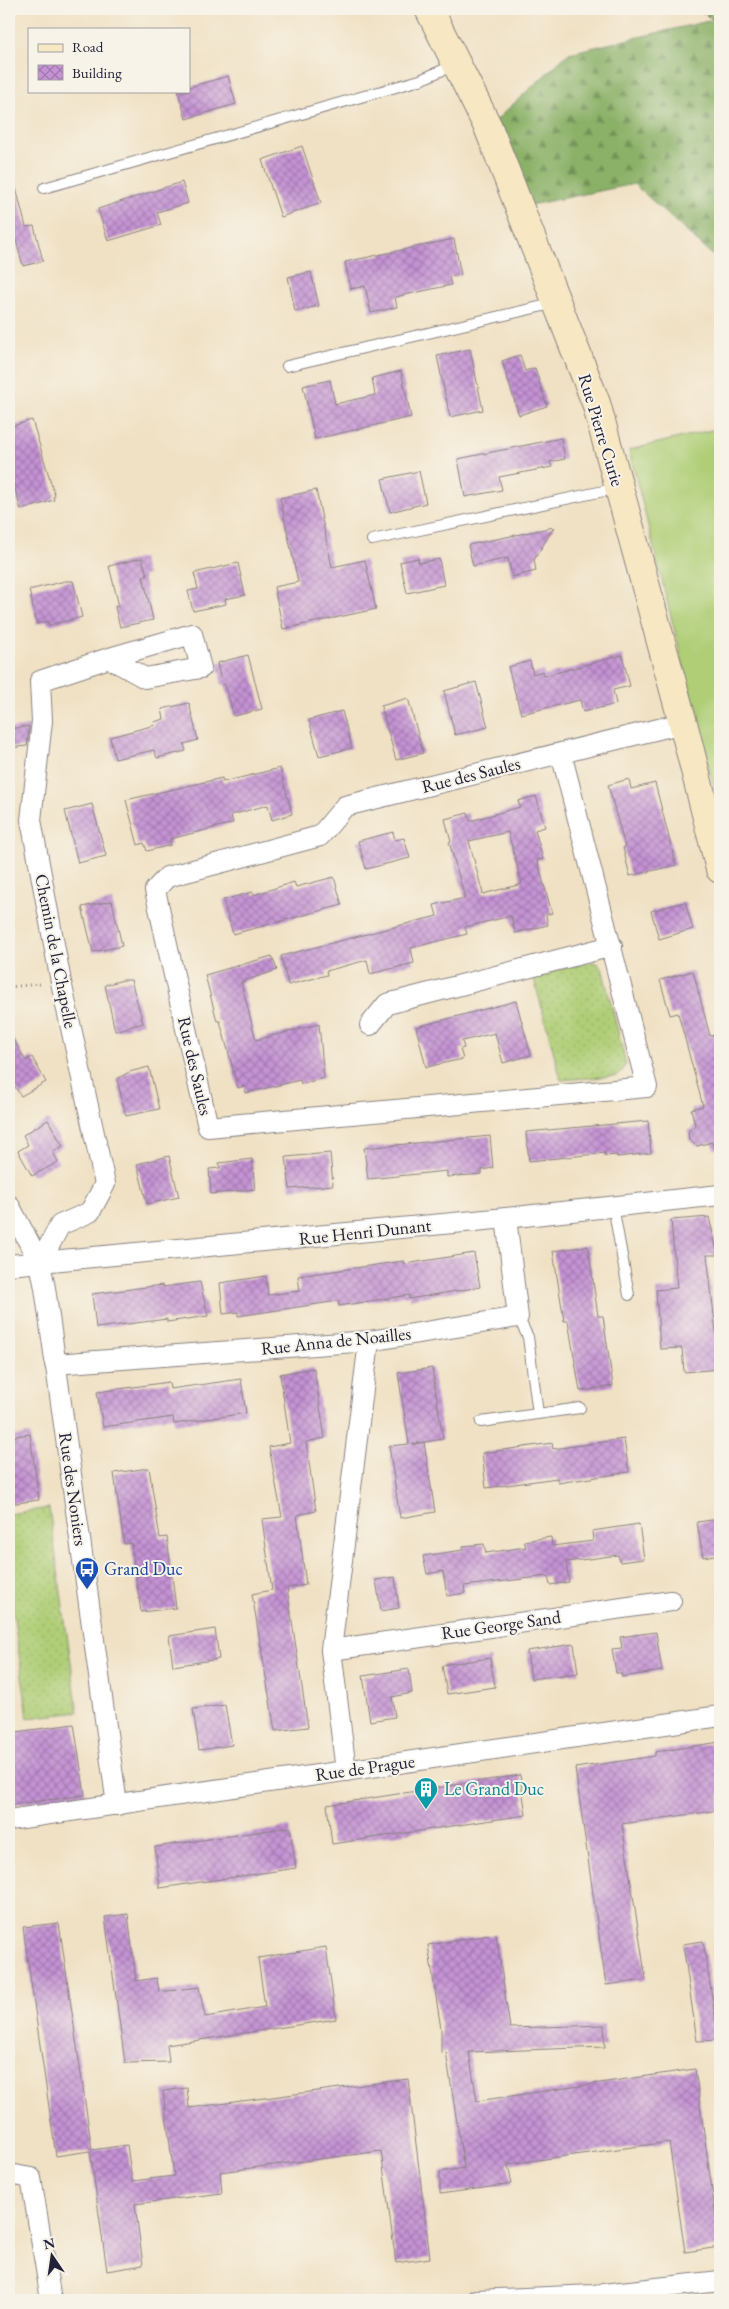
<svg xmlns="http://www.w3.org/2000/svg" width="729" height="2309" font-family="'EB Garamond',serif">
<defs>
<pattern id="grass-dots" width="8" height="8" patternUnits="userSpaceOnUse" patternTransform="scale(1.25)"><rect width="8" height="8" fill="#afce76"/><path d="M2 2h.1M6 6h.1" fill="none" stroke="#96b167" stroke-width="1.8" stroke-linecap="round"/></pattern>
<pattern id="forest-firs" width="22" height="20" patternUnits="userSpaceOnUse" patternTransform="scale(1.25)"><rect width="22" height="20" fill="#8bb167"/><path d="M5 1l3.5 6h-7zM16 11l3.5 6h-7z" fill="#719056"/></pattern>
<pattern id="building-cross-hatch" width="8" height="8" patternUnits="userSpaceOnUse" patternTransform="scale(1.25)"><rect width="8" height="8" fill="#c593d4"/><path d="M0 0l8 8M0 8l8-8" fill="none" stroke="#a078ad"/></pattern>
</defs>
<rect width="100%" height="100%" fill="#f7f3e8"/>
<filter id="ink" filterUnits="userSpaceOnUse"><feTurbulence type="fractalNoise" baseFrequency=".02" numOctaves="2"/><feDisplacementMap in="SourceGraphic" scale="10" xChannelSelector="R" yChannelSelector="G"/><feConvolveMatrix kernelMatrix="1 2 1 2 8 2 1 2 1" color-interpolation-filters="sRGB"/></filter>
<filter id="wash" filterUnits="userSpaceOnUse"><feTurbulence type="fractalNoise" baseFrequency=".0096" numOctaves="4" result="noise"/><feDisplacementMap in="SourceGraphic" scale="20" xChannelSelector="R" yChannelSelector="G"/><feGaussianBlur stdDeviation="1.12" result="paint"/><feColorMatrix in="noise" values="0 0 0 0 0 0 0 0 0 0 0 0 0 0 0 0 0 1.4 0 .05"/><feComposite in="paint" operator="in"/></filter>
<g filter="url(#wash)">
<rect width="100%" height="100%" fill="#f0e1c4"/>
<g fill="url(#grass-dots)" stroke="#687858">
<path d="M591,962l8,2 3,4 24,96 -5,9 -6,3 -54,4 -28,-105z"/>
<path d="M49,1508l29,204 -50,6 -19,-135v-69z"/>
</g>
<path fill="url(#forest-firs)" stroke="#566a51" d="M700,9h20v253l-86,-78 -104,21 -34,-85 73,-67 144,-33z"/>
<path fill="#afce76" stroke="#687858" d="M720,428v383l-91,-361z"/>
<g id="blocks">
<g fill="url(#building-cross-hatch)" fill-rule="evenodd">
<path d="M228,76l8,28 -50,15 -8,-28h11v-4z"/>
<path d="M302,146l19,57 -40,14 -19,-57z"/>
<path d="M182,182l6,21 -31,9 4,13 -53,16 -10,-32z"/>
<path d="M15,184l11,43 8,-1 9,35 -20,5 -7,-26 -7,2v-57z"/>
<path d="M454,239l7,36 -12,2 2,8 -56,12 2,10 -26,6 -6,-27 -14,3 -6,-27z"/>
<path d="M311,272l8,34 -24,5 -7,-34z"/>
<path d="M470,349l13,61 -33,7 -13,-61z"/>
<path d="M520,355l5,16 10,-3 12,38 -28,9 -17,-54z"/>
<path d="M401,371l10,46 -96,22 -12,-53 27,-6 5,24 40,-9 -3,-17z"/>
<path d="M32,420l23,76 -2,1 1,3 -33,10 -12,-41v-42z"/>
<path d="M561,438l4,21 -15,3 2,5 -53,10 3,13 -37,7 -7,-38z"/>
<path d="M419,471l7,32 -36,9 -8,-33z"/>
<path d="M316,490l16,77 33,-7 11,49 -93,20 -9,-42 24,-5 -18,-84z"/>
<path d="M554,527l-20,33 2,11 -24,6 -4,-19 -35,8 -5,-21z"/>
<path d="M142,558l5,17 -4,1 10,44 -33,7 -5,-20 4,-1 -10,-40z"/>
<path d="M418,558l1,5 20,-4 5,26 -37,8 -7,-31z"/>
<path d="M238,563l7,32 -20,4 1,5 -33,7 -5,-20 10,-2 -4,-16z"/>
<path d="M65,581h8l9,36 -33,8 -2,-4 -10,3 -8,-34z"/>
<path d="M248,655l14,54 -28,7 -9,-32 -3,1 -5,-22z"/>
<path d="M622,655l8,31 -17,4 3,14 -33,8 -3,-12 -59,14 -13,-47 22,-6 3,13 10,-3 1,5z"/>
<path d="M476,682l12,45 -33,8 -11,-44z"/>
<path d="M408,698l15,55 -27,7 -15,-54z"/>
<path d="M189,703l9,37 -14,4 2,7 -29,7 -3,-8 -39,9 -5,-22 45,-12 -1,-3 10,-3 -2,-10z"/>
<path d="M342,711l10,37 -33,8 -10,-36z"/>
<path d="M29,726l-2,20 -18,2v-19z"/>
<path d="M280,768l12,46 -20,6 -4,-15 -37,10 2,8 -63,16 1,6 -24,6 -3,-8 -6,2 -12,-45 96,-22 1,4z"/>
<path d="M629,779l2,10 24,-6 21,82 -46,11 -7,-28 2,-1 -17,-62z"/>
<path d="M536,796l9,31 -10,3 8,29 -6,1 15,53 -6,2 2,10 -33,8 -4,-17 -46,11 2,7 -56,14 3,15 -44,11 -3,-14 -41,11 1,4 -39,10 -7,-29 156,-40 -3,-11 31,-7 -16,-56h2l-6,-23 23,-6 2,8 50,-14 -2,-6zM508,832l14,52 -39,10 -14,-53z"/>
<path d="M92,804l14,52 -28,7 -13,-52z"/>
<path d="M393,832l2,8 9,-2 6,20 -44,11 -8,-28z"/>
<path d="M334,877l8,28 -109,29 -10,-34 30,-8 1,3 40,-13 2,5z"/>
<path d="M112,901l10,45 -29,6 -11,-45z"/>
<path d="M685,902l8,27 -34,10 -8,-28z"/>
<path d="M272,956l5,14 -36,12 15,58 63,-16 5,54 -23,6 -1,-4 -54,13 -2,-7 -6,2 -18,-67h-3l-12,-46z"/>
<path d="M693,971l17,65 5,-1 5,20v94h-6l-2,-7 -15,4 -8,-6 -1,-8 7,-7 -4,-16 12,-3 -25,-93 -8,2 -10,-35z"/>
<path d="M123,980h8l12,43 -28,8 -10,-46z"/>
<path d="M516,1001l15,54 -28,8 -8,-30 -33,8 2,7 -4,1 3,10 -37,8 -10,-40z"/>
<path d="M9,1032l17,29 6,-4 14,25 -25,14 -12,-18z"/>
<path d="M149,1067l10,42 -33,7 -9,-37 12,-7z"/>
<path d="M48,1120l15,26 -10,6 5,10 -26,14 -14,-25 10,-6 -5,-10z"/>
<path d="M648,1121l3,32 -34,4v-2l-12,1v-3l-76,8 -3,-29z"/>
<path d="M490,1136l3,32 -11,2v4l-35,3v-6l-79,8 -4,-31z"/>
<path d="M330,1153l3,32 -43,4 -4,-32z"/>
<path d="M169,1156l10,41 -32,7 -10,-40z"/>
<path d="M252,1159l3,30 -44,5 -2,-25 11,-1 -1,-5z"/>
<path d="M709,1217l9,38h-11l9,77 3,16h1v21l-36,3 -2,-24 -22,1 -4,-59 21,-2 -6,-68z"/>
<path d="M588,1246l10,70h5l10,70 -33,5 -12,-70h-4l-11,-70z"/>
<path d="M474,1253l6,34 -71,12v-4l-70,11 -1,-5 -100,15v-4l-15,2 -3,-31 46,-7 2,19 32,-4 -2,-15 106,-15 1,3z"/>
<path d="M200,1282l8,34 -41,6v-3l-71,9 -4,-34 70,-9 1,2z"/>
<path d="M314,1368l11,70 -19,4 10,69 -19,4 9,70 -19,3 21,139 -33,4 -23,-137 20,-4 -10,-71 20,-2 -13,-70 21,-4 -10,-69z"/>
<path d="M432,1368l11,71 -30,5 11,-2 11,70 -35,6 -11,-72 20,-2 -11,-71z"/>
<path d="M241,1379l5,34 -72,11 -1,-7 -70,10 -6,-35 72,-10 1,7z"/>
<path d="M30,1434l9,66 -30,4v-67z"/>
<path d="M624,1439l5,33 -71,11 -1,-5 -71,10 -4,-35 70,-10 1,6z"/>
<path d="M149,1468l11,70 7,-1 9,71 -35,4 -10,-69 -7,1 -10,-71z"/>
<path d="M720,1519v35l-17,3 -6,-35z"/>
<path d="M639,1524l5,35 -24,3 -2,-7 -52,7 3,20 -19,3 -2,-9 -84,10 1,7 -18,3 -4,-25 -16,3 -4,-18 40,-6v-4l21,-2 2,9 40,-6 -2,-6 27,-4 1,9 41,-5 -1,-10z"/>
<path d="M395,1577l4,31 -18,3 -5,-31z"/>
<path d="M215,1629l4,30 -46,7 -4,-30z"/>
<path d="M656,1632l6,39 -40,6 -1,-4h-5l-4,-24 10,-1 -2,-11z"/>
<path d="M574,1644l4,29 -47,6 -4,-28z"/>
<path d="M490,1658l5,29 -48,7 -5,-29z"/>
<path d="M409,1669l3,24 -20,4 3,20 -25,4 -7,-45z"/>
<path d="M225,1705l7,40 -33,5 -6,-41z"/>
<path d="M74,1724l11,71 -76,10v-72z"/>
<path d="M720,1742v68l-98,14 24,156 -40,5 -31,-217 80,-12v-4z"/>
<path d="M520,1775l6,40 -194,29 -5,-39z"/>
<path d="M290,1827l6,41 -136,20 -5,-41z"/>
<path d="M128,1914l8,67 21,-3 2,14 40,-5 6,30 60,-10 -7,-49 68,-11 10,72 -169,26 2,17 -44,1 -20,-146z"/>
<path d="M59,1923l33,227 35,-5 5,36 42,-5 -11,-85 24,-3 2,20 219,-29 22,179 -34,5 -15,-112 -161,21 2,21 -87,11 8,61 -36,6 -17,-120 -34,5 -33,-229z"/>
<path d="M496,1934l14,94 94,-3 1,22 -136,5 8,49 218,-32 25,178 -35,5 -16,-110 -161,22 4,20 -72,10v-22l24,-4 -18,-116 -5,1v-24l-13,-84z"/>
<path d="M703,1941l13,81h4v18l-23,1 -14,-97z"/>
</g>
</g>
</g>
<g filter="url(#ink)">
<use href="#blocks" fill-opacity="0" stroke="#898280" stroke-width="1"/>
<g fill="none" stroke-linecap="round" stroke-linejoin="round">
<g stroke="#898280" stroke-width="12">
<g id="lane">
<path d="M44,188l376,-108 34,-15"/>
<path d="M287,366l269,-63"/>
<path d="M372,540l246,-52"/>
<path d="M613,1206l16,89"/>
<path d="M518,1317l10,20 10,77"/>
<path d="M481,1422l99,-14"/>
</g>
</g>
<g stroke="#898280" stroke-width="22">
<g id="street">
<path d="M561,753l86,334 -439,40 -53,-237 12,-13 153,-41 25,-30 338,-83"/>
<path d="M370,1025l17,-21 225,-58"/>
<path d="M9,1205l31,58 5,25 72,517"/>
<path d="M40,1263l20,-38 30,-13 15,-28 -44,-202 -30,-162 11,-99 -2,-40 69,-23 36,20 56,-10 -9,-34 -83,24"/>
<path d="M9,1265l497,-47 214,-23"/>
<path d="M55,1364l314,-23 149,-24 -12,-99"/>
<path d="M331,1650l340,-49"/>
<path d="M346,1771l-15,-121 38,-309"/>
<path d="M9,1820l711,-104"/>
<path d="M9,2174l22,4 20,122"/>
<path d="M476,2300l118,-5 126,-14"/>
</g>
</g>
<g stroke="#898280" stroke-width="30">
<path id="secondary" d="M429,9l59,118 108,276 87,320 37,146"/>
</g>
<g stroke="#898280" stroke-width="3" stroke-dasharray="1 4" stroke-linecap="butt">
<path d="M700,9l20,16"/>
<path d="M9,987l31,-3"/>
</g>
<use href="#lane" stroke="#fff" stroke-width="10"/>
<use href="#street" stroke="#fff" stroke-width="20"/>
<use href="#secondary" stroke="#f7e8c3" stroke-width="28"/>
</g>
</g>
<defs>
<g id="bus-pin" transform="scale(1.25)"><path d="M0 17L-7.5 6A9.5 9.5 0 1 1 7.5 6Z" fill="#1a4fb4" stroke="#f7f3e8"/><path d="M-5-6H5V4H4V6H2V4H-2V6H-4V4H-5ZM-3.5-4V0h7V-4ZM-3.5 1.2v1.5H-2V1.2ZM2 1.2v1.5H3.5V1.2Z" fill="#fff"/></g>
<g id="building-pin" transform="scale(1.25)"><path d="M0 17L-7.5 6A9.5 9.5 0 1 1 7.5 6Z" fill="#0f9aa8" stroke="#f7f3e8"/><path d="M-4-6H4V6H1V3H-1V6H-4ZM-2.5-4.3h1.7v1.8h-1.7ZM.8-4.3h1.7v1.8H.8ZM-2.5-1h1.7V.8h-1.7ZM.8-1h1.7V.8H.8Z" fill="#fff"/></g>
</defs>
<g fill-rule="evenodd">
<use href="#bus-pin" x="87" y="1569"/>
<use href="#building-pin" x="426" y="1789"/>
</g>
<g text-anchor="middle" stroke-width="4" stroke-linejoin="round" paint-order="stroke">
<g font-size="18" fill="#22223b" stroke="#f7f3e8">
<text transform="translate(601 430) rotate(73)" y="6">Rue Pierre Curie</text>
<text transform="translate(471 775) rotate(-14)" y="6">Rue des Saules</text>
<text transform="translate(56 951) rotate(79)" y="6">Chemin de la Chapelle</text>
<text transform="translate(195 1066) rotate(77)" y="6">Rue des Saules</text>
<text transform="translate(365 1232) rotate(-6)" y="6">Rue Henri Dunant</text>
<text transform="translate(336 1341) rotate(-6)" y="6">Rue Anna de Noailles</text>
<text transform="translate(73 1489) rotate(82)" y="6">Rue des Noniers</text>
<text transform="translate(501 1625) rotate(-8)" y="6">Rue George Sand</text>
<text transform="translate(365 1768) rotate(-8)" y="6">Rue de Prague</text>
</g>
<g font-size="18" fill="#164399" stroke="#f7f3e8" text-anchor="start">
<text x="104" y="1575">Grand Duc</text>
</g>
<g font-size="18" fill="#0d838f" stroke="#f7f3e8" text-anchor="start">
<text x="444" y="1795">Le Grand Duc</text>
</g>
</g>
<rect width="729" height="2309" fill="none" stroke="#f7f3e8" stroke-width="30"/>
<rect x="28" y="28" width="162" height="65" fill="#f7f3e8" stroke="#a29fa3"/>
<rect x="38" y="44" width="25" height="8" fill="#f7e8c3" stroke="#a29fa3"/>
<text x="72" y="52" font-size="15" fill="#22223b">Road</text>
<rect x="38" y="65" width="25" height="15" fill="url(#building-cross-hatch)" stroke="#a29fa3"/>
<text x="72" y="78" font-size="15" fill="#22223b">Building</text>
<g transform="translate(52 2256) rotate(347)" stroke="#f7f3e8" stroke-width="4" paint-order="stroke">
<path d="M0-4L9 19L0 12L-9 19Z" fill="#22223b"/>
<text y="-8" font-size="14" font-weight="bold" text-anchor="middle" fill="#22223b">N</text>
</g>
</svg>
